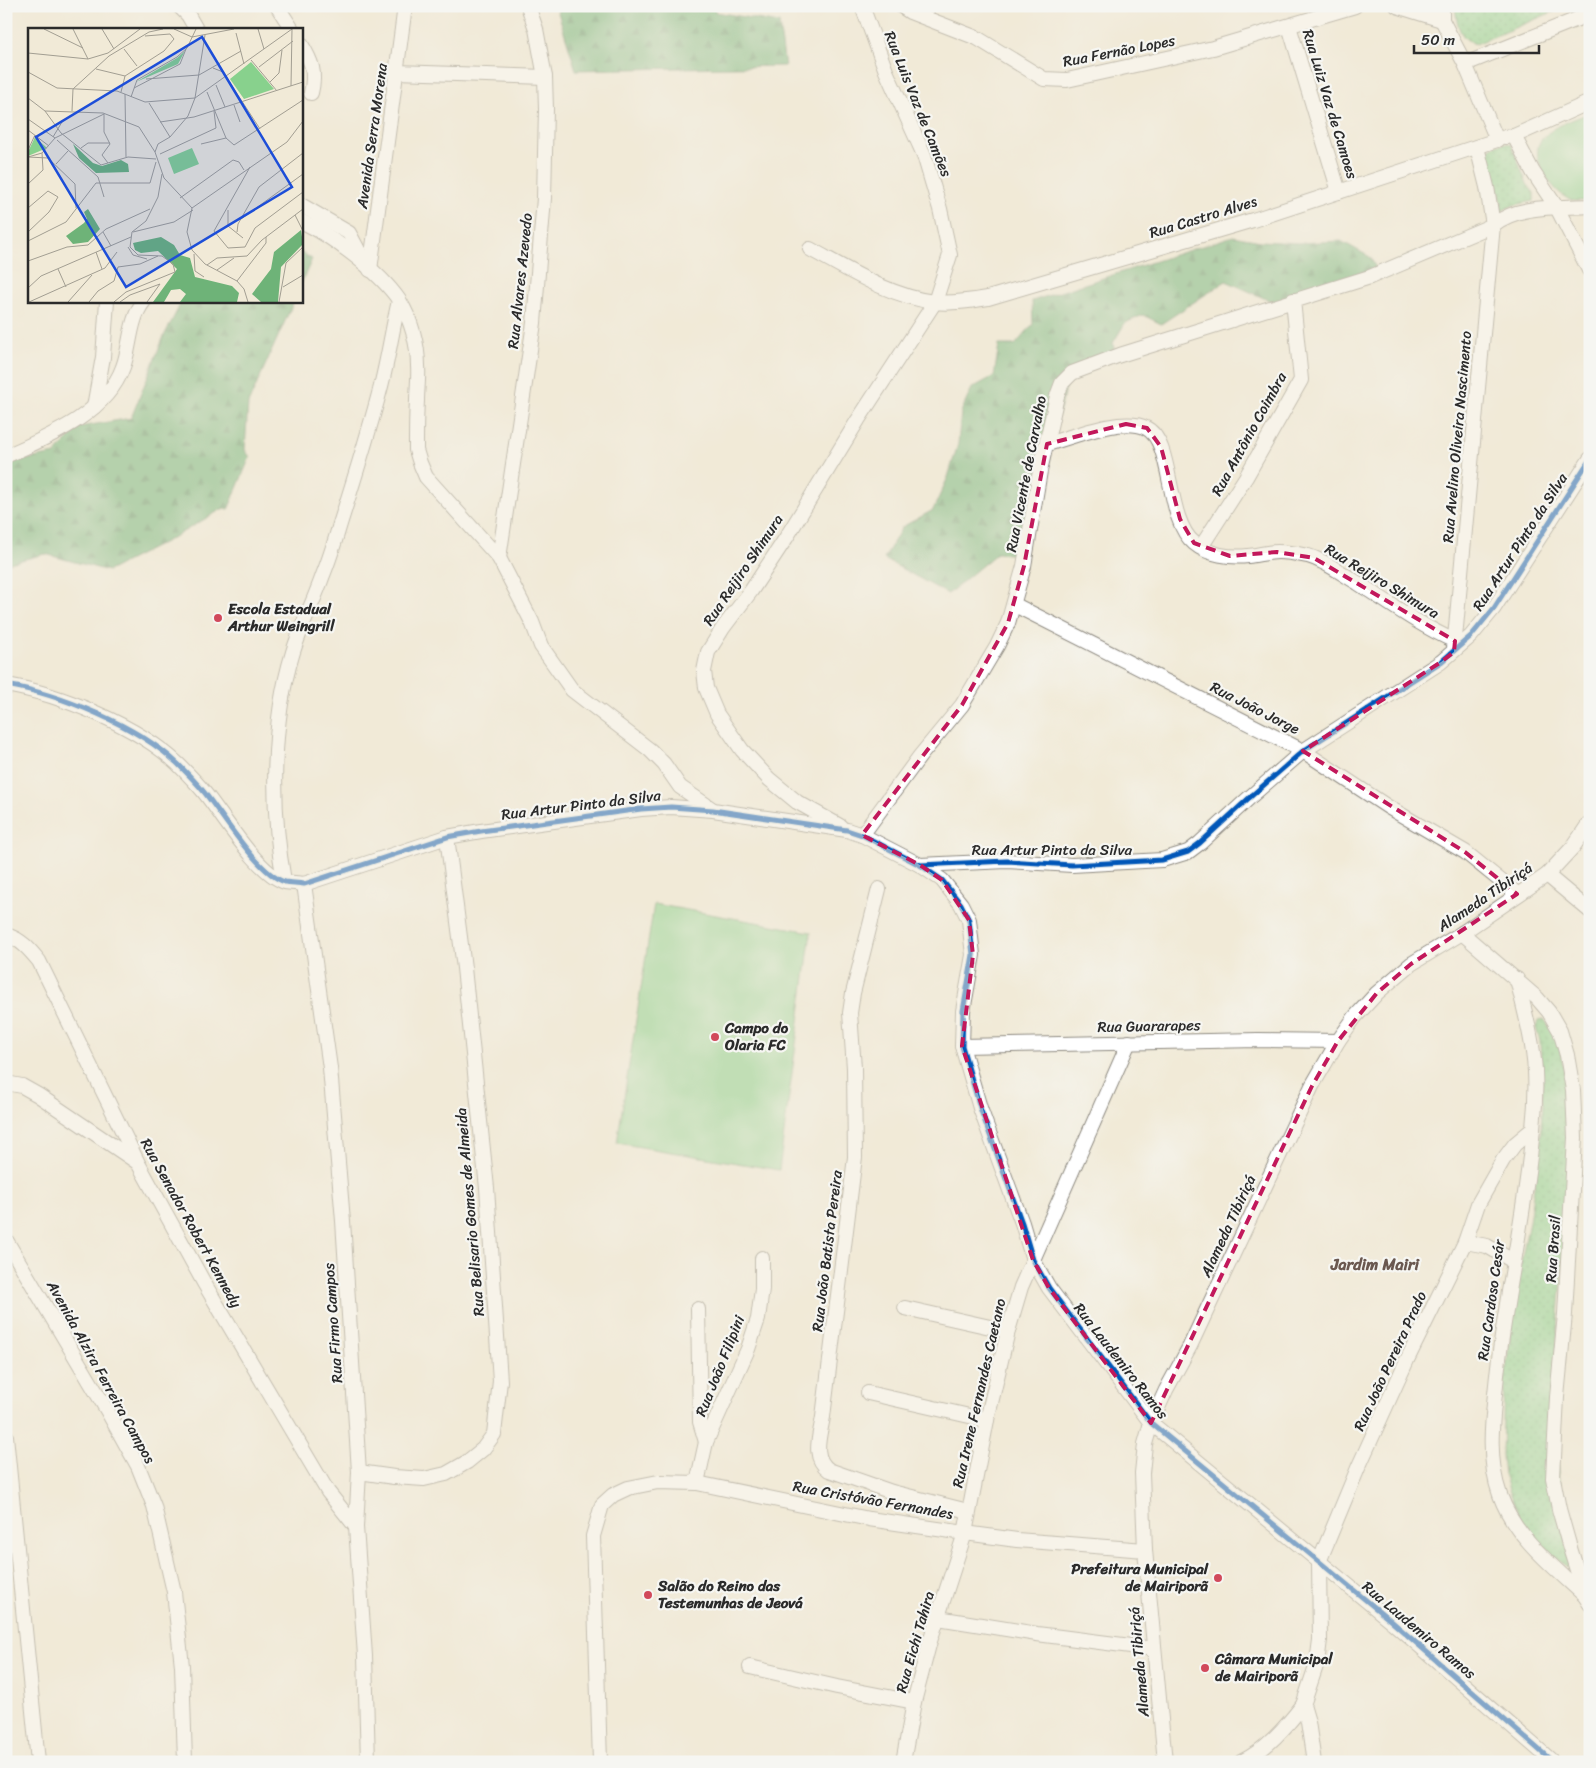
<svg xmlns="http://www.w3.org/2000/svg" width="1596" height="1768" font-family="Sriracha,sans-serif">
<defs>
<pattern id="grass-dots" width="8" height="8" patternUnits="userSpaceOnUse" patternTransform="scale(1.25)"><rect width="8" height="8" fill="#88d18d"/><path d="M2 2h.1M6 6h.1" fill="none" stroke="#6faa73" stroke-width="1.8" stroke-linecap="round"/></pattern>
<pattern id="forest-firs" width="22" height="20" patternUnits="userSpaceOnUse" patternTransform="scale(1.25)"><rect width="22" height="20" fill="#6eb378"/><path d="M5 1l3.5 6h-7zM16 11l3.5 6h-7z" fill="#5b9263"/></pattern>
</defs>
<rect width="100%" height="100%" fill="#f6f6f2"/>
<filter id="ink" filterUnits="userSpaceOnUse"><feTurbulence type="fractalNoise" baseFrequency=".02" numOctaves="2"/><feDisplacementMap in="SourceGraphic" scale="10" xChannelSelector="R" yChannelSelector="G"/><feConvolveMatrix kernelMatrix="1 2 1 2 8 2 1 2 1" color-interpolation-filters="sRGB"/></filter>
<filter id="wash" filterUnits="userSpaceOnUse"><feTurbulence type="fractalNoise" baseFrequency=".0096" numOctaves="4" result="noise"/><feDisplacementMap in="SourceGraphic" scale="20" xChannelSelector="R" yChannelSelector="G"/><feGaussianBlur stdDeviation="1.12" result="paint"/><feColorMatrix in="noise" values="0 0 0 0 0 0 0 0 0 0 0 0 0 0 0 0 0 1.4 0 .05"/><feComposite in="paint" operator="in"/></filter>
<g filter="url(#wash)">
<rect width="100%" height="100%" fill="#f1ead7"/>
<g fill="url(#grass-dots)" stroke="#5a7e5c">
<path d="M1455,6h112l-91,38c-18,-5 -19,-22 -21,-38z"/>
<path d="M1503,143l8,1 16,40 7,9v8l-20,4 -13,6v-12l-5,-15 -8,-16 -3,-17 10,-6z"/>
<path d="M1544,1019l14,20 11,58v93l-18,225 19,156 -49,-49 -17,-47 -2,-20 2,-69 5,-41 8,-63 12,-60 9,-63 5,-54 -3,-64 -4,-13 2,-7z"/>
</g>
<g fill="url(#forest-firs)" stroke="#4c6f52">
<path d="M556,6h158l2,6 63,11 6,43 -209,4z"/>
<path d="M1233,236l28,5 37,2 43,-2 29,16 6,11 -101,35 -49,-22 -65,43 -18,-9 -18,8 -12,20 2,10 -45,20 -50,182 -23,-2 -49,41 -64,-35 18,-32 31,-17 15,-33 10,-33 3,-32 11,-24 22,-12 5,-31h16l18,-21 -1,-23z"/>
<path d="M301,252l11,7 -11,25z"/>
<path d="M182,301h112l-46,103 -3,46 5,7 -22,53 -6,-1 -53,31 -61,31 -63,-17 -39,10v-101l49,-9 24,-27 52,-9 33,-82z"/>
</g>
<g fill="#88d18d" stroke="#5a7e5c">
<path d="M1590,113v88c-6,-1 -15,1 -20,-1 -17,-8 -43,-43 -28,-61 11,-13 32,-20 48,-26z"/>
<path d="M654,904l157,28 -32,238 -162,-27z"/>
</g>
</g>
<g filter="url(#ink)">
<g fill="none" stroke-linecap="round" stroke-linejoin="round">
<g stroke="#8e8a81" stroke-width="16">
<g id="street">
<path d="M179,6l9,9 8,14"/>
<path d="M277,6l15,23"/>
<path d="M901,6l9,6 67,26 67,41 23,1 146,-32 142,-42"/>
<path d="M1397,6l45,14"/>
<path d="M1289,26l50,166"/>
<path d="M301,44c11,18 15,28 10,49"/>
<path d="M1465,64l125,-50"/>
<path d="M396,72l149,5"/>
<path d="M1514,136l19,36 24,36 32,62"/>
<path d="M1505,137l9,-1 76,-34"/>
<path d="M301,205l48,28 15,28"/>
<path d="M301,221c31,15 78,50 98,79 12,19 19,44 19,66 1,11 -1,23 -1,35 -1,16 -1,33 -1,49l4,13 6,14 73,81 33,64 9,24 31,44 78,60 14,14 16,23 32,22"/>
<path d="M810,249c39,21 79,47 124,53 17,2 36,-1 54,-4l265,-78 244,-80 -32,-76 -23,-44v-14"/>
<path d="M370,270l35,-264"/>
<path d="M94,407l9,-50 4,-56"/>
<path d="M1047,444c25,-7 76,-28 99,-16 28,13 19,91 48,115 14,12 37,15 54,13 10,-1 20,-4 30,-4 11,0 20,2 30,4 18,5 34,18 50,27 31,20 63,43 97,58"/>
<path d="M6,456c42,-19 100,-42 117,-89 8,-21 6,-47 21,-66"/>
<path d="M1201,547l45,-70 55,-97 -8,-80"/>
<path d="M499,558l35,-235 10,-125 2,-89 -1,-32 -9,-48 -8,-23"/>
<path d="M1015,605l288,146 85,56 77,45 52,42"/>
<path d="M1454,649l39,-424 -6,-38 -10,-40"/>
<path d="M6,685c54,9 132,41 172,79 9,9 18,18 26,28 18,22 54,82 81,90 6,1 13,1 19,2l143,-47 34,-6 160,-22 30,-2 42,3 134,20 15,5 58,30 87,-4 65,4 90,-5 26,-8 12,-9 49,-45 54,-47 138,-89 30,-26 23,-28 96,-149"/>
<path d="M840,826l-43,-24 -28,-23 -27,-29 -25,-36 -11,-26 -2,-17 4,-19 15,-24 28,-37 35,-53 72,-118 77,-118 15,-47 -10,-46 -16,-54 -38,-84 -24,-65"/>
<path d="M862,835l58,-79 42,-51 35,-59 11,-23 16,-57 16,-95 17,-75 5,-13 10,-10 48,-18 250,-78 123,-52c26,-21 65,-17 97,-19"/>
<path d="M920,865l22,15 19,24 8,16 4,35 -10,56 -1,35 18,62 42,115 11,37 16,28 102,135 239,197 163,142"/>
<path d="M1547,875l43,36"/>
<path d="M284,881c-13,-72 -13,-158 9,-229 8,-26 21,-51 30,-77 7,-17 12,-34 17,-51 14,-44 28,-89 40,-134 8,-30 12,-60 19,-89"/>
<path d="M304,884l26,184 13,153 16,251 -3,55 9,129 3,106"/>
<path d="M879,889l-26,104 -3,20 4,55 1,89 -32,260c-3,19 -12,40 6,53l63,22 76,19"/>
<path d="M1462,933l75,65 12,14 11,19 7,24 6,35 2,48 -10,176 -8,83 -4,81 6,31 11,39 15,48 5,8"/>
<path d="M6,935c15,4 24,15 33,26l99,202 66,120 124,209 28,35"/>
<path d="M1517,979c7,30 16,61 18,92 1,19 0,39 -2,57 -7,83 -27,164 -36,247 -4,40 -11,81 3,120 15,42 52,70 84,100"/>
<path d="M962,1046l296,-6 80,1"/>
<path d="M6,1083l16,3 16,9 99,67"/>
<path d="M6,1240l102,172 30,54 16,40 20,86 8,74 3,96"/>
<path d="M1465,1242l22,4 26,15"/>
<path d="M905,1308l103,23"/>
<path d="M698,1309l2,113 6,20"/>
<path d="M868,1393l119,27"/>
<path d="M6,1436l32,326"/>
<path d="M359,1472l35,5 30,2 22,-5 21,-12 16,-13 11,-15 6,-53 -13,-193 -23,-220 -17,-131"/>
<path d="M697,1483l9,-41 42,-93 10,-30 4,-30v-31"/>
<path d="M938,1618l99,16 117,15"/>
<path d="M750,1667l87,20 77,15"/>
<path d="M600,1762l-7,-226 9,-31 11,-10 15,-7 30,-6 39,1 172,36 96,14 52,7 128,10"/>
<path d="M903,1762l11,-60 16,-61 35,-108 22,-113 21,-89 13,-44 108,-245"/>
<path d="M1165,1762l-20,-212 -3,-77 3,-29 6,-21 15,-33 24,-44 122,-260 26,-45 17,-24 22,-24 34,-29 51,-31 85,-58 26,-28 17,-25"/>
<path d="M1241,1762c25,-12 45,-35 62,-57"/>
<path d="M1314,1762l-6,-40 -5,-17 14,-42 3,-23 -1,-78 39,-94 49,-108 58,-118 13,-38 25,-44 12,-16 18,-15"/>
</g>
</g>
<use href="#street" stroke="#fff" stroke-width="14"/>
<g stroke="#f6f6f2" stroke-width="8">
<g id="cycleway">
<path d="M6,685c54,9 132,41 172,79 9,9 18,18 26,28 18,22 54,82 81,90 6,1 13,1 19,2l143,-47 34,-6 160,-22 30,-2 42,3 134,20 15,5 58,30 87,-4 65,4 90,-5 26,-8 12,-9 49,-45 54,-47 138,-89 30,-26 23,-28 96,-149"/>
<path d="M920,865l22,15 19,24 8,16 4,35 -10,56 -1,35 18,62 42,115 11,37 16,28 102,135 239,197 163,142"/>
</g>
</g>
<use href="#cycleway" stroke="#0057b8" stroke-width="5"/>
</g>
</g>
<path d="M0 0H1596V1768H0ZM1126,424l21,4 14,19 19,72 14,24 36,13 47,-4 37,6 141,83 -1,11 -13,10 -138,89 162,101 52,42 -106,70 -34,29 -39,48 -26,45 -161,337 -102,-135 -16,-28 -71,-214 11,-91 -4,-35 -27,-40 -22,-15 -58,-30 100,-130 46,-82 16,-57 23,-122z" fill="#f1ead7" fill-opacity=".55" fill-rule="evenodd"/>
<path fill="none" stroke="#c2185b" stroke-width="4" stroke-dasharray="10 6" stroke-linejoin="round" d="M1126,424l21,4 14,19 19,72 14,24 36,13 47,-4 37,6 141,83 -1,11 -13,10 -138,89 162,101 52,42 -106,70 -34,29 -39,48 -26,45 -161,337 -102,-135 -16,-28 -71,-214 11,-91 -4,-35 -27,-40 -22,-15 -58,-30 100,-130 46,-82 16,-57 23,-122z"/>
<g fill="#d1495b" stroke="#f6f6f2" stroke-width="2">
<circle cx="218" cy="618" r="5"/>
<circle cx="715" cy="1037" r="5"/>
<circle cx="1218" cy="1578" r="5"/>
<circle cx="648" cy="1595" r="5"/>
<circle cx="1205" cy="1668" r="5"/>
</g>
<g text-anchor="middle" stroke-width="4.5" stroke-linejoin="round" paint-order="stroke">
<g font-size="15" fill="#2b2b2b" stroke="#f6f6f2">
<text transform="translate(1119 51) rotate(-11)" y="5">Rua Fernão Lopes</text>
<text transform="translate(918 104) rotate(68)" y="5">Rua Luis Vaz de Camões</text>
<text transform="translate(1330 104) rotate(73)" y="5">Rua Luiz Vaz de Camoes</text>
<text transform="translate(372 136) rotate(-82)" y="5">Avenida Serra Morena</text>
<text transform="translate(1203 217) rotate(-17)" y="5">Rua Castro Alves</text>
<text transform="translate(520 281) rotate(-84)" y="5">Rua Alvares Azevedo</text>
<text transform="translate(1249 434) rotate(-61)" y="5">Rua Antônio Coimbra</text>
<text transform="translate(1457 437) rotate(-85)" y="5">Rua Avelino Oliveira Nascimento</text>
<text transform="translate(1026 474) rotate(-79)" y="5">Rua Vicente de Carvalho</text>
<text transform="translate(1520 542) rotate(-57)" y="5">Rua Artur Pinto da Silva</text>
<text transform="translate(743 570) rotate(-56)" y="5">Rua Reijiro Shimura</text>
<text transform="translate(1382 581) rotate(31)" y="5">Rua Reijiro Shimura</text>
<text transform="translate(1255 708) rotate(27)" y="5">Rua João Jorge</text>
<text transform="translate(581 805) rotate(-7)" y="5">Rua Artur Pinto da Silva</text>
<text x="1052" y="855">Rua Artur Pinto da Silva</text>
<text transform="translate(1485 897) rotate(-34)" y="5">Alameda Tibiriçá</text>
<text transform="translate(1149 1026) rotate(-1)" y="5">Rua Guararapes</text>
<text transform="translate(470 1212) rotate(-95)" y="5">Rua Belisario Gomes de Almeida</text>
<text transform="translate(191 1223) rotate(61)" y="5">Rua Senador Robert Kennedy</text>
<text transform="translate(1228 1226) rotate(-65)" y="5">Alameda Tibiriçá</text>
<text transform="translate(1553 1249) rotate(-86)" y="5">Rua Brasil</text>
<text transform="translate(827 1251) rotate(-83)" y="5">Rua João Batista Pereira</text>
<text transform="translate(1491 1300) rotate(-82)" y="5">Rua Cardoso Cesár</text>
<text transform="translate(333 1323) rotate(-94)" y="5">Rua Firmo Campos</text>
<text transform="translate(1121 1361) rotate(52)" y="5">Rua Laudemiro Ramos</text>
<text transform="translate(1390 1361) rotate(-65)" y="5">Rua João Pereira Prado</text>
<text transform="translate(720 1366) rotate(-68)" y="5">Rua João Filipini</text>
<text transform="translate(101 1372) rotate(61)" y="5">Avenida Alzira Ferreira Campos</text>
<text transform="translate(979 1393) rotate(-77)" y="5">Rua Irene Fernandes Caetano</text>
<text transform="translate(873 1500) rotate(10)" y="5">Rua Cristóvão Fernandes</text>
<text transform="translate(1419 1630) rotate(40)" y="5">Rua Laudemiro Ramos</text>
<text transform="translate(915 1642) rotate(-74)" y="5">Rua Eichi Tahira</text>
<text transform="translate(1139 1662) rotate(-95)" y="5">Alameda Tibiriçá</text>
</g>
<g font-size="15" font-weight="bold" fill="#2b2b2b" stroke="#f6f6f2" text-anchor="start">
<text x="228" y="614">Escola Estadual<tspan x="228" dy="17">Arthur Weingrill</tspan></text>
<text x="725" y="1033">Campo do<tspan x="725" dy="17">Olaria FC</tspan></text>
<text x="1208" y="1574" text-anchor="end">Prefeitura Municipal<tspan x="1208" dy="17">de Mairiporã</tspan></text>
<text x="658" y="1591">Salão do Reino das<tspan x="658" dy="17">Testemunhas de Jeová</tspan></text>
<text x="1215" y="1664">Câmara Municipal<tspan x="1215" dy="17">de Mairiporã</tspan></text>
</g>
<g font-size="16" font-weight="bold" fill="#6a5850" stroke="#f6f6f2">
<text x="1375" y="1270">Jardim Mairi</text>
</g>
</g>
<g transform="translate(28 28)">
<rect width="275" height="275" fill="#f1ead7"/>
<path d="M157,23l-7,13 -42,18 41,-24zM7,109l12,11 -19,8v-4z" fill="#88d18d"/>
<path d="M45,116l20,19 9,3 19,-6 7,4 1,8 -33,1 -17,-15zM60,181l12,20 -12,13 -15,2 -7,-8 18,-13 3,-4 -3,-7zM273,202l2,14 -22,23 -3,35h-17l-9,-8 19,-25 3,-17zM133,209l13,8 6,10 10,3 5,19 37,9 7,7 -2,9h-57l6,-8 -6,-5 -9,1 -7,12h-11l24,-33 -19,-18 -17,2 -6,-3 -2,-7z" fill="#6eb378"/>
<path d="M223,34l23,27 -30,10 -14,-20z" fill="#88d18d"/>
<path d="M164,120l7,16 -25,10 -6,-16z" fill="#88d18d"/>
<path fill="none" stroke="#a29e92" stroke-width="1" d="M16,1l39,19M45,1l15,30M74,1l12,20M146,1l18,8M230,1l6,20M208,5l8,31M164,9l42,-8M96,21l13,17M0,25l60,6 20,-6 32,-24M223,32l26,31M231,39l34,-26M185,40l10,4 37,57M68,41l29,7M0,44l29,16 60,3 28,11 50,-4 97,-69M97,48l39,-25 10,-12 -4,-5 -25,2M118,51l53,-4 42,-24M242,54l9,-9 3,-23M188,57l9,22M263,58l1,-57M106,60l46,-24 6,-15M45,61l36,-33 40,-24 14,-3M93,64l4,-16M179,64l19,46 8,7 69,-45M97,66l1,63M103,69l6,-17 40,-23 10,-9 9,-19M0,70l17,13 16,22 40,32 27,-8 28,2M121,75l21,34M206,77l6,17M17,83l58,2 36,14 16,25 9,26 28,30M44,83l1,-22M76,86v18l6,12 -8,11 6,8M0,91l27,19M132,94l34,-5 109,-35M0,102l21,16M25,109l9,-15M29,112l41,37 6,20M173,116l25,-6M53,120l7,-5h22M0,122l7,-15M127,124l3,-8 12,-7 18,-21 7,-18 10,-63M132,126l56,-26 -2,-17M0,129l14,-4 13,-15 49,-24M0,129l20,1M20,130l27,26 1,24M28,136l12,-13M222,139l-36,64 14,17 17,-1 10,-19 48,-36M0,156l15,-14 -1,-17M152,170l53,-38 6,2 5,8M0,180l20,-17 10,6 -9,15 -21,20M164,180l95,-66 16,-21M164,180l-5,24 5,18 13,14 32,17 7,8 4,13M200,182v16l15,12M267,187l8,16M213,191l62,-45M75,204l8,14M105,204l41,-10 19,-12M209,204l1,-8 21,-37 44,-34M0,213l38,-19 30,-39h54l6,-21M100,219l5,8 14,4M68,224l6,17M166,226l1,17 9,6M0,233l39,-14 21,-2 18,-16 44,-20M179,237l10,-7 30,-2 15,-16 41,-31M30,241l8,18M189,242l17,-12M209,253l29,-38v-6M255,259l20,-12M0,260l13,-12 90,-39M1,274l76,-34 12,-16M40,274l24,-27M61,274l9,-11 16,-10 4,-14 22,-3 18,-8M86,274l12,-10 49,-20 -2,-8 -11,-8 -24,-1 -8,-8 2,-15 14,-11 12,-24 4,-23M92,274l10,-7 30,-11 -13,18M251,274l7,-39 17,-16"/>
<path fill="#1d4ed8" fill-opacity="0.15" stroke="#1d4ed8" stroke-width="2.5" d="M174,9l90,150 -166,100 -90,-150z"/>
<rect width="275" height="275" fill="none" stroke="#2b2b2b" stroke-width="2.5"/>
</g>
<rect width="1596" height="1768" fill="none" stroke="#f6f6f2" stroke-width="25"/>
<path d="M1414 45v8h125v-8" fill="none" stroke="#2b2b2b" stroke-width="2.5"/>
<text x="1421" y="45" font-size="15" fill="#2b2b2b" stroke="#f6f6f2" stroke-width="4" paint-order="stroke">50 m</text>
</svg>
